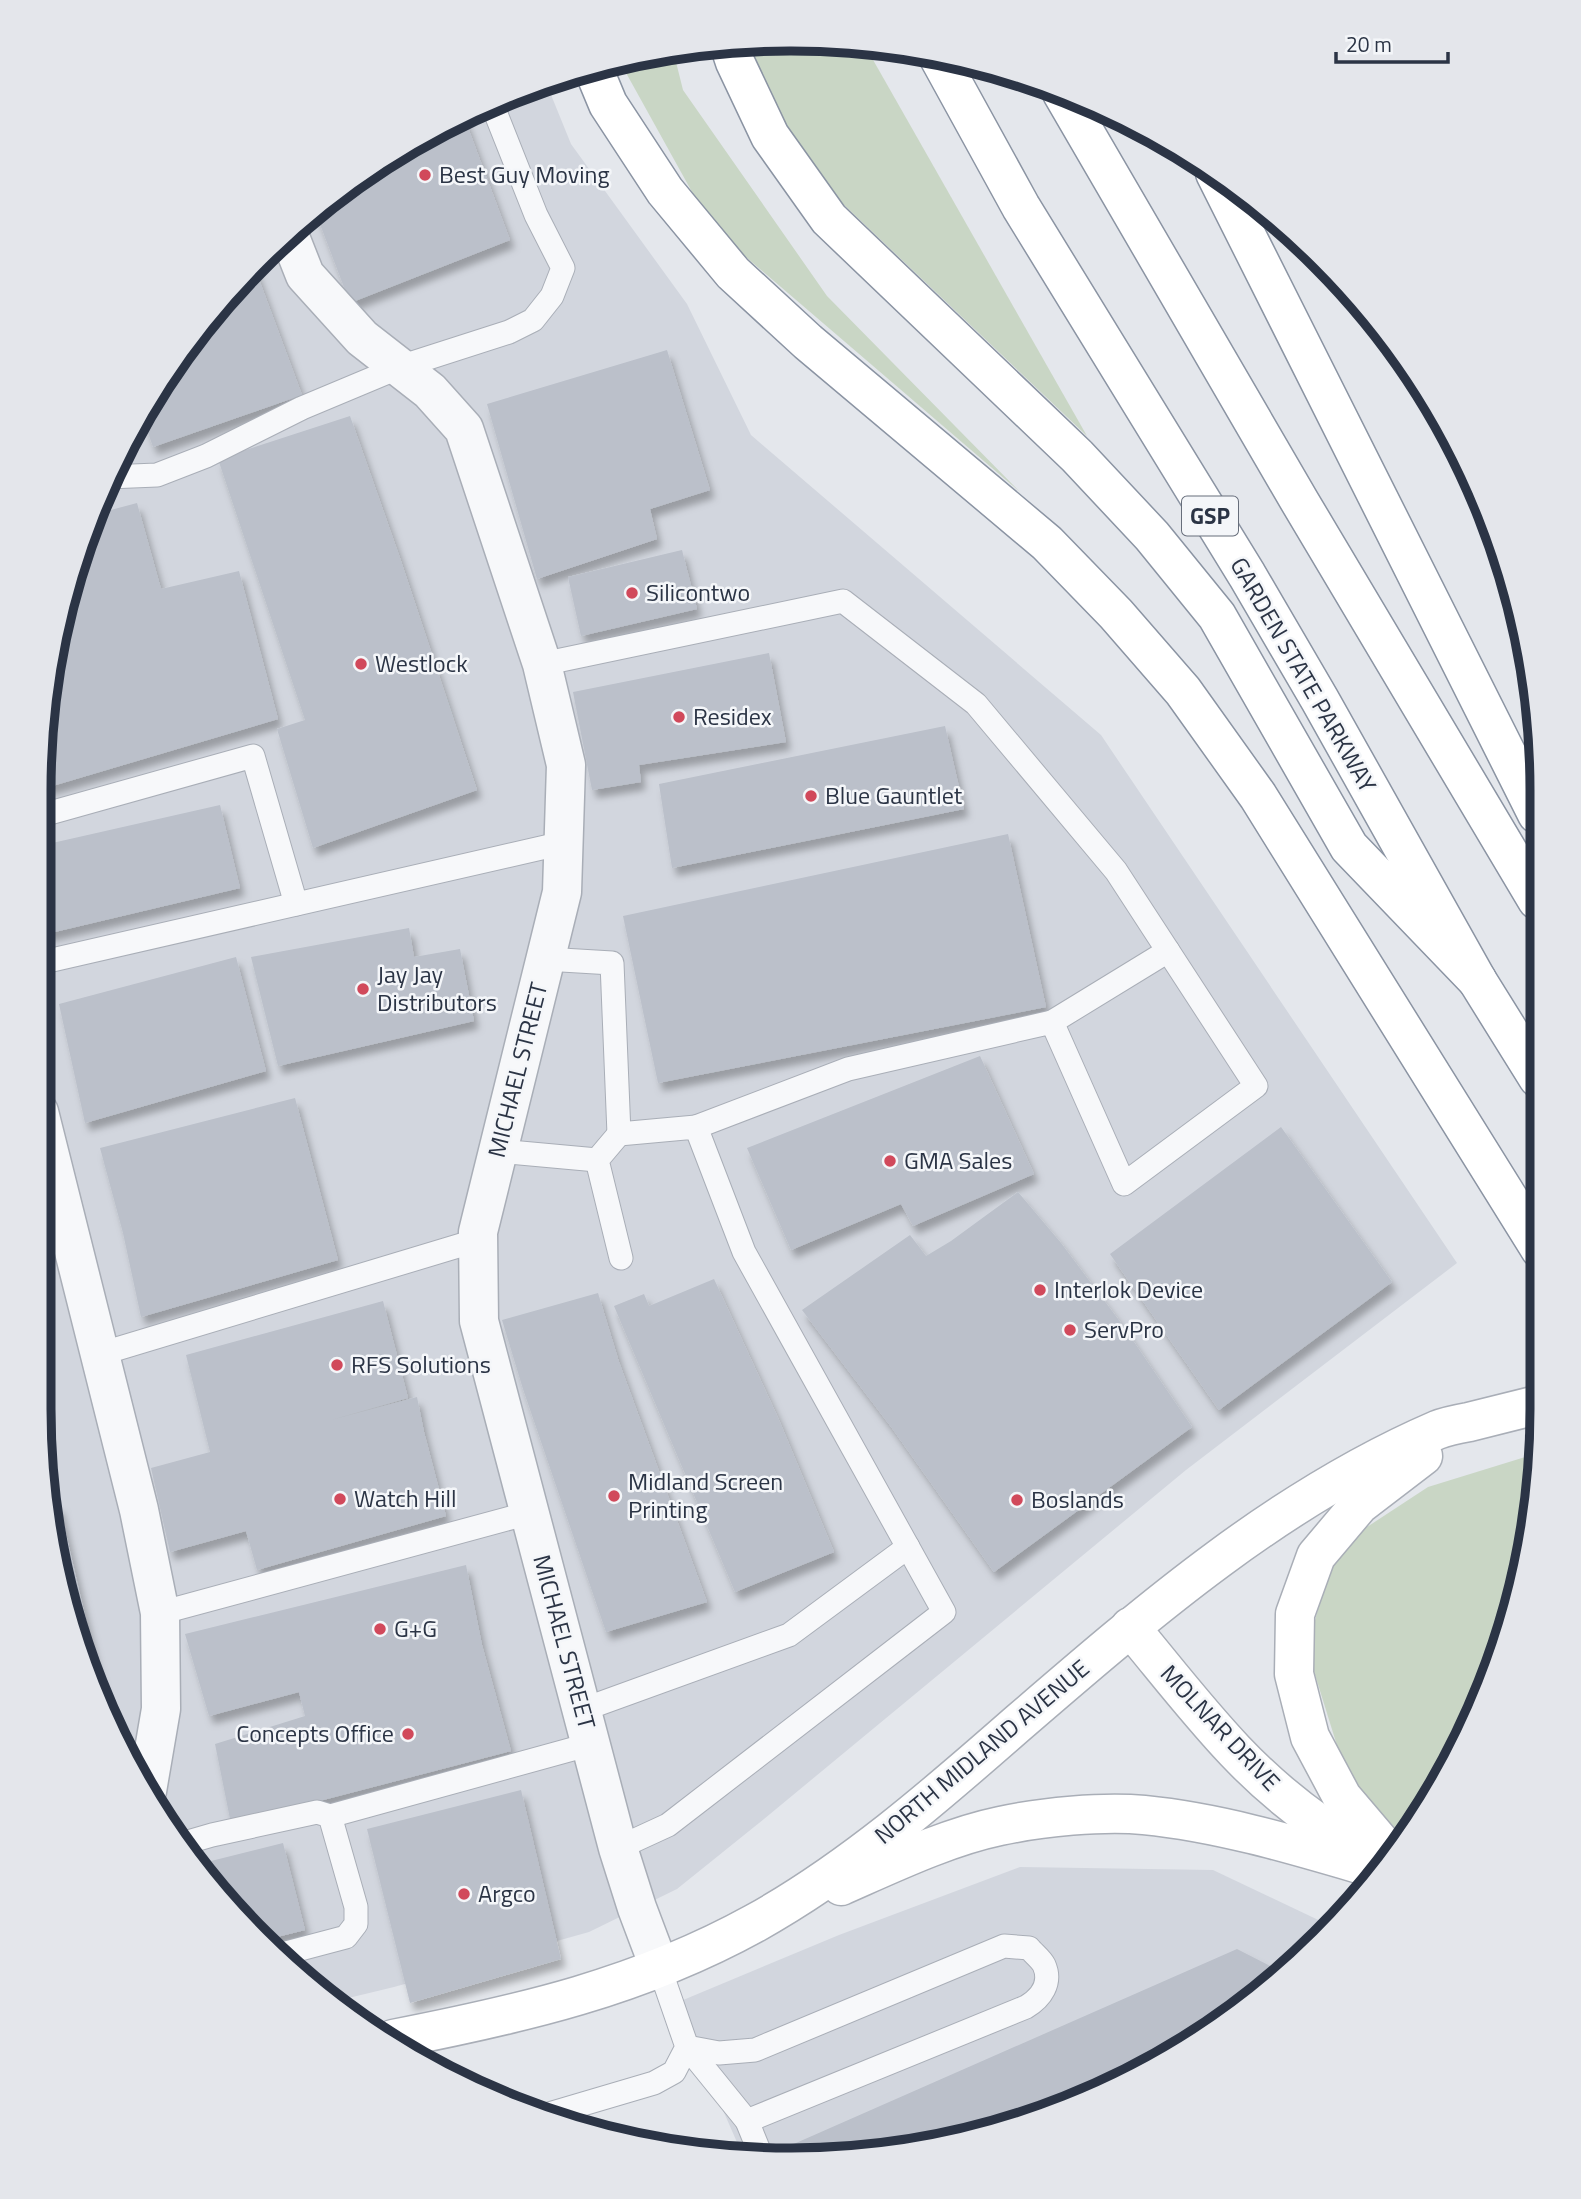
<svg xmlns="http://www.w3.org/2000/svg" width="1581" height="2199" font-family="'Titillium Web',sans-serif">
<defs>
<filter id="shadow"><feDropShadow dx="4.5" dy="8" stdDeviation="3.5" flood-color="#0004"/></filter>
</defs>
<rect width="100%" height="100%" fill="#e4e7ec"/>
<g fill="#d2d6de">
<path d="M545,80l26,64 116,160 64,131 350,300 356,528 -271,207 -422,349 -87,70 -88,43 -195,55 -58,14 -42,-27 -129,-148 -69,-129 -32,-93 -25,-196v-618l14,-147 43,-140 43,-89 86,-119 70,-70 120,-86z"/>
<path d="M1020,1867l193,3 118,56 -45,48 -78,60 -129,69 -191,51 -98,6 -47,-4 -67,-153 163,-68z"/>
</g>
<g fill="#c9d6c5">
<path d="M840,40l24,4 223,392 -266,-253 -98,-139z"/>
<path d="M673,50l10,40 144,206 193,196 -308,-264 -92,-166z"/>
<path d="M1541,1452l-24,152 -52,137 -60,96 -56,-53 -42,-135 28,-101 93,-61z"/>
</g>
<g fill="#bbc0ca" filter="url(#shadow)">
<path d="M464,117l46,123 -160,63 -35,-92 100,-72z"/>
<path d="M254,266l48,129 -149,52 -11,-32 -4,1 1,-2 86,-119z"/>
<path d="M667,350l43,140 -60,19 7,30 -120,40 -50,-175z"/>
<path d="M350,416l51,145 76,229 -164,58 -36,-119 28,-9 -87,-261z"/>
<path d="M137,503l24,86 78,-18 39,148 -239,71 14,-147 39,-128z"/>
<path d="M682,550l15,59 -116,27 -13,-59z"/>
<path d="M769,653l17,89 -147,23 2,17 -49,8 -19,-98z"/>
<path d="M945,726l19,83 -292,59 -13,-84z"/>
<path d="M220,805l20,83 -198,47 -3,-17v-72z"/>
<path d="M1008,834l38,173 -388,76 -35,-167z"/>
<path d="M409,928l5,29 46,-8 14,72 -196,45 -27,-109z"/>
<path d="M236,957l30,114 -181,52 -26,-119z"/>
<path d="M980,1056l54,118 -121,52 -12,-22 -110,46 -44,-102z"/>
<path d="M295,1098l43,162 -197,57 -18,-84 -23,-85z"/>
<path d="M1281,1127l111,155 -173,128 -109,-156z"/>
<path d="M1018,1192l43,51 60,80 71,104 -198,145 -102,-144 -90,-118 108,-75 16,21 25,-15z"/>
<path d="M714,1279l65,141 55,132 -99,40 -121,-286 30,-12 5,12z"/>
<path d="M598,1293l21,69 88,240 -101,30 -83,-243 -21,-69z"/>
<path d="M383,1301l25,97 -77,22 86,-23 7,35 22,84 -189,54 -11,-39 -76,21 -19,-84 59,-16 -24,-97z"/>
<path d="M59,1504l47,202 -5,1 -5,-10 -32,-93 -13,-98z"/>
<path d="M466,1565l16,80 29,106 -280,73 -16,-80 90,-28 -6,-24 -90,24 -24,-82z"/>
<path d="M521,1790l40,169 -151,44 -43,-174z"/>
<path d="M283,1843l22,87 -40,10 -66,-76z"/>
<path d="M1237,1949l49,25 -78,60 -129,69 -191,51 -98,6 -17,-1 -2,-5z"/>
</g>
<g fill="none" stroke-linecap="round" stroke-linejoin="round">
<g stroke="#a9aeb7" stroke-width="25">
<g id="lane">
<path d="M108,477l49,-2 49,-19 96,-48 98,-41 109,-35 24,-12 19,-24 11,-28 -27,-53 -44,-111"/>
<path d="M542,664l301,-63 133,103 140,167 140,215 -132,98 -72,-162 -204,47 -152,58"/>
<path d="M39,816l214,-60 43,148"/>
<path d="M545,959l67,4 7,171 77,-7 48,125 200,360 -276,213 -50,23"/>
<path d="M39,963l524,-120"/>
<path d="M1052,1022l116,-71"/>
<path d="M619,1134l-22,26 24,98"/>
<path d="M498,1151l99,9"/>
<path d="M100,1354l378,-114"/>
<path d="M160,1613l369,-100"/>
<path d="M582,1710l207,-75 119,-88"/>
<path d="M330,1816l261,-72"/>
<path d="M181,1844l31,-9 105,-23 13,4 26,91v17l-10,13 -68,18"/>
<path d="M687,2047l32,6 36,-3 249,-104 25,2c4,5 12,11 15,17 8,18 -3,33 -18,42l-279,114"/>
<path d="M687,2047l60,74 15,37"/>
<path d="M549,2114l105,-31 20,-11 13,-25 -27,-78"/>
</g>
</g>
<g stroke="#a9aeb7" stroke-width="41">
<g id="street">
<path d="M288,232l17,43 57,63 68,53 34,38 78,235 24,101 -4,127 -84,340 1,89 139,527 19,60 23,61"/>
<path d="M39,1112l100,398 21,103 1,96 -14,82"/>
</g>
</g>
<g stroke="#a9aeb7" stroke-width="41">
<g id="secondary">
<path d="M1130,1627c35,42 68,85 105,124 38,40 84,76 132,103"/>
<path d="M1393,1857l-51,-60 -32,-60 -16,-63 1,-60 21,-58 43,-51 64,-49"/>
<path d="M841,1886c50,-22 106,-49 159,-60 41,-9 103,-15 144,-11 81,8 160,33 239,56"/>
<path d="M393,2039c128,-25 246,-52 362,-116 95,-53 179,-126 261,-198 130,-112 261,-226 421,-295 10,-4 21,-6 32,-8 24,-6 48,-12 72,-18"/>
</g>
</g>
<g stroke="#8b94a3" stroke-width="41">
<g id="highway">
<path d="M729,44l6,18 35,74 59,83 248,237 75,80 65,80 132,231 128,133"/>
<path d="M938,56l83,151 226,368 73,125 157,280 61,98"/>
<path d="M593,68l15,36 57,87 68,82 75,69 239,201 69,71 67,77 75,105 282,453"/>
<path d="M1062,93l238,409 237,398"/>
<path d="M1215,173l322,641"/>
</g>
</g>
<use href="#lane" stroke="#f7f8fa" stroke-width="23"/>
<use href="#street" stroke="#f7f8fa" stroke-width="38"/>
<use href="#secondary" stroke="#fff" stroke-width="38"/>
<use href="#highway" stroke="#fff" stroke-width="38"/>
</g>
<g fill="#d1495b" stroke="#f4f6f9" stroke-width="2.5">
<circle cx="425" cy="175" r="7"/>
<circle cx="632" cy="593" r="7"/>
<circle cx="361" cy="664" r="7"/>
<circle cx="679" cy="717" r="7"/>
<circle cx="811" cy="796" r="7"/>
<circle cx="363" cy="989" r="7"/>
<circle cx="890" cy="1161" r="7"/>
<circle cx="1040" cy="1290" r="7"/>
<circle cx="1070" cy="1330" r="7"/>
<circle cx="337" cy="1365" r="7"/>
<circle cx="614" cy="1496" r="7"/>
<circle cx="340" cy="1499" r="7"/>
<circle cx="1017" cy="1500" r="7"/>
<circle cx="380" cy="1629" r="7"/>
<circle cx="408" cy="1734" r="7"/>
<circle cx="464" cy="1894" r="7"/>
</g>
<g text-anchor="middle" stroke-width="5" stroke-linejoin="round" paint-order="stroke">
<rect fill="#f4f6f9" stroke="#676e7b" stroke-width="2" x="1182" y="496.5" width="56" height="39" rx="5"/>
<g font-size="23" font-weight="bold" fill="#2b3445">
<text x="1210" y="524">GSP</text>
</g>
<g font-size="24" fill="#2b3445" stroke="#f4f6f9" text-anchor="start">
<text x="439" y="183">Best Guy Moving</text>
<text x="646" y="601">Silicontwo</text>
<text x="375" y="672">Westlock</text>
<text x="693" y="725">Residex</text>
<text x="825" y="804">Blue Gauntlet</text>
<text x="377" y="983">Jay Jay<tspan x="377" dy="28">Distributors</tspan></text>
<text x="904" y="1169">GMA Sales</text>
<text x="1054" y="1298">Interlok Device</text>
<text x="1084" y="1338">ServPro</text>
<text x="351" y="1373">RFS Solutions</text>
<text x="628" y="1490">Midland Screen<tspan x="628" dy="28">Printing</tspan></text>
<text x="354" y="1507">Watch Hill</text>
<text x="1031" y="1508">Boslands</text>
<text x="394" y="1637">G+G</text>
<text x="394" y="1742" text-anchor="end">Concepts Office</text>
<text x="478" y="1902">Argco</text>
</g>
<g font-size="24" fill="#2b3445" stroke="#f4f6f9">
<text transform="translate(1303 675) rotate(60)" y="8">GARDEN STATE PARKWAY</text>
<text transform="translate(518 1070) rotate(-76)" y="8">MICHAEL STREET</text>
<text transform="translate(564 1642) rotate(75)" y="8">MICHAEL STREET</text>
<text transform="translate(1220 1728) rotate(47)" y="8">MOLNAR DRIVE</text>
<text transform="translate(982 1752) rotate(-40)" y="8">NORTH MIDLAND AVENUE</text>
</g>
</g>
<path d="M0 0H1581V2199H0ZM790 51H791A739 739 0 0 1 1530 790V1409A739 739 0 0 1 791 2148H790A739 739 0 0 1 51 1409V790A739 739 0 0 1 790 51Z" fill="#e4e6eb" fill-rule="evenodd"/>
<path fill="none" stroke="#2b3445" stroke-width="9" d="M790 51H791A739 739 0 0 1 1530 790V1409A739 739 0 0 1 791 2148H790A739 739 0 0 1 51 1409V790A739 739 0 0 1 790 51Z"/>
<path d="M1336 52v10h112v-10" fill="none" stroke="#2b3445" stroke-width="3.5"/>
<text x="1346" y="52" font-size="21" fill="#2b3445" stroke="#f4f6f9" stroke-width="5" paint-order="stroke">20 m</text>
</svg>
